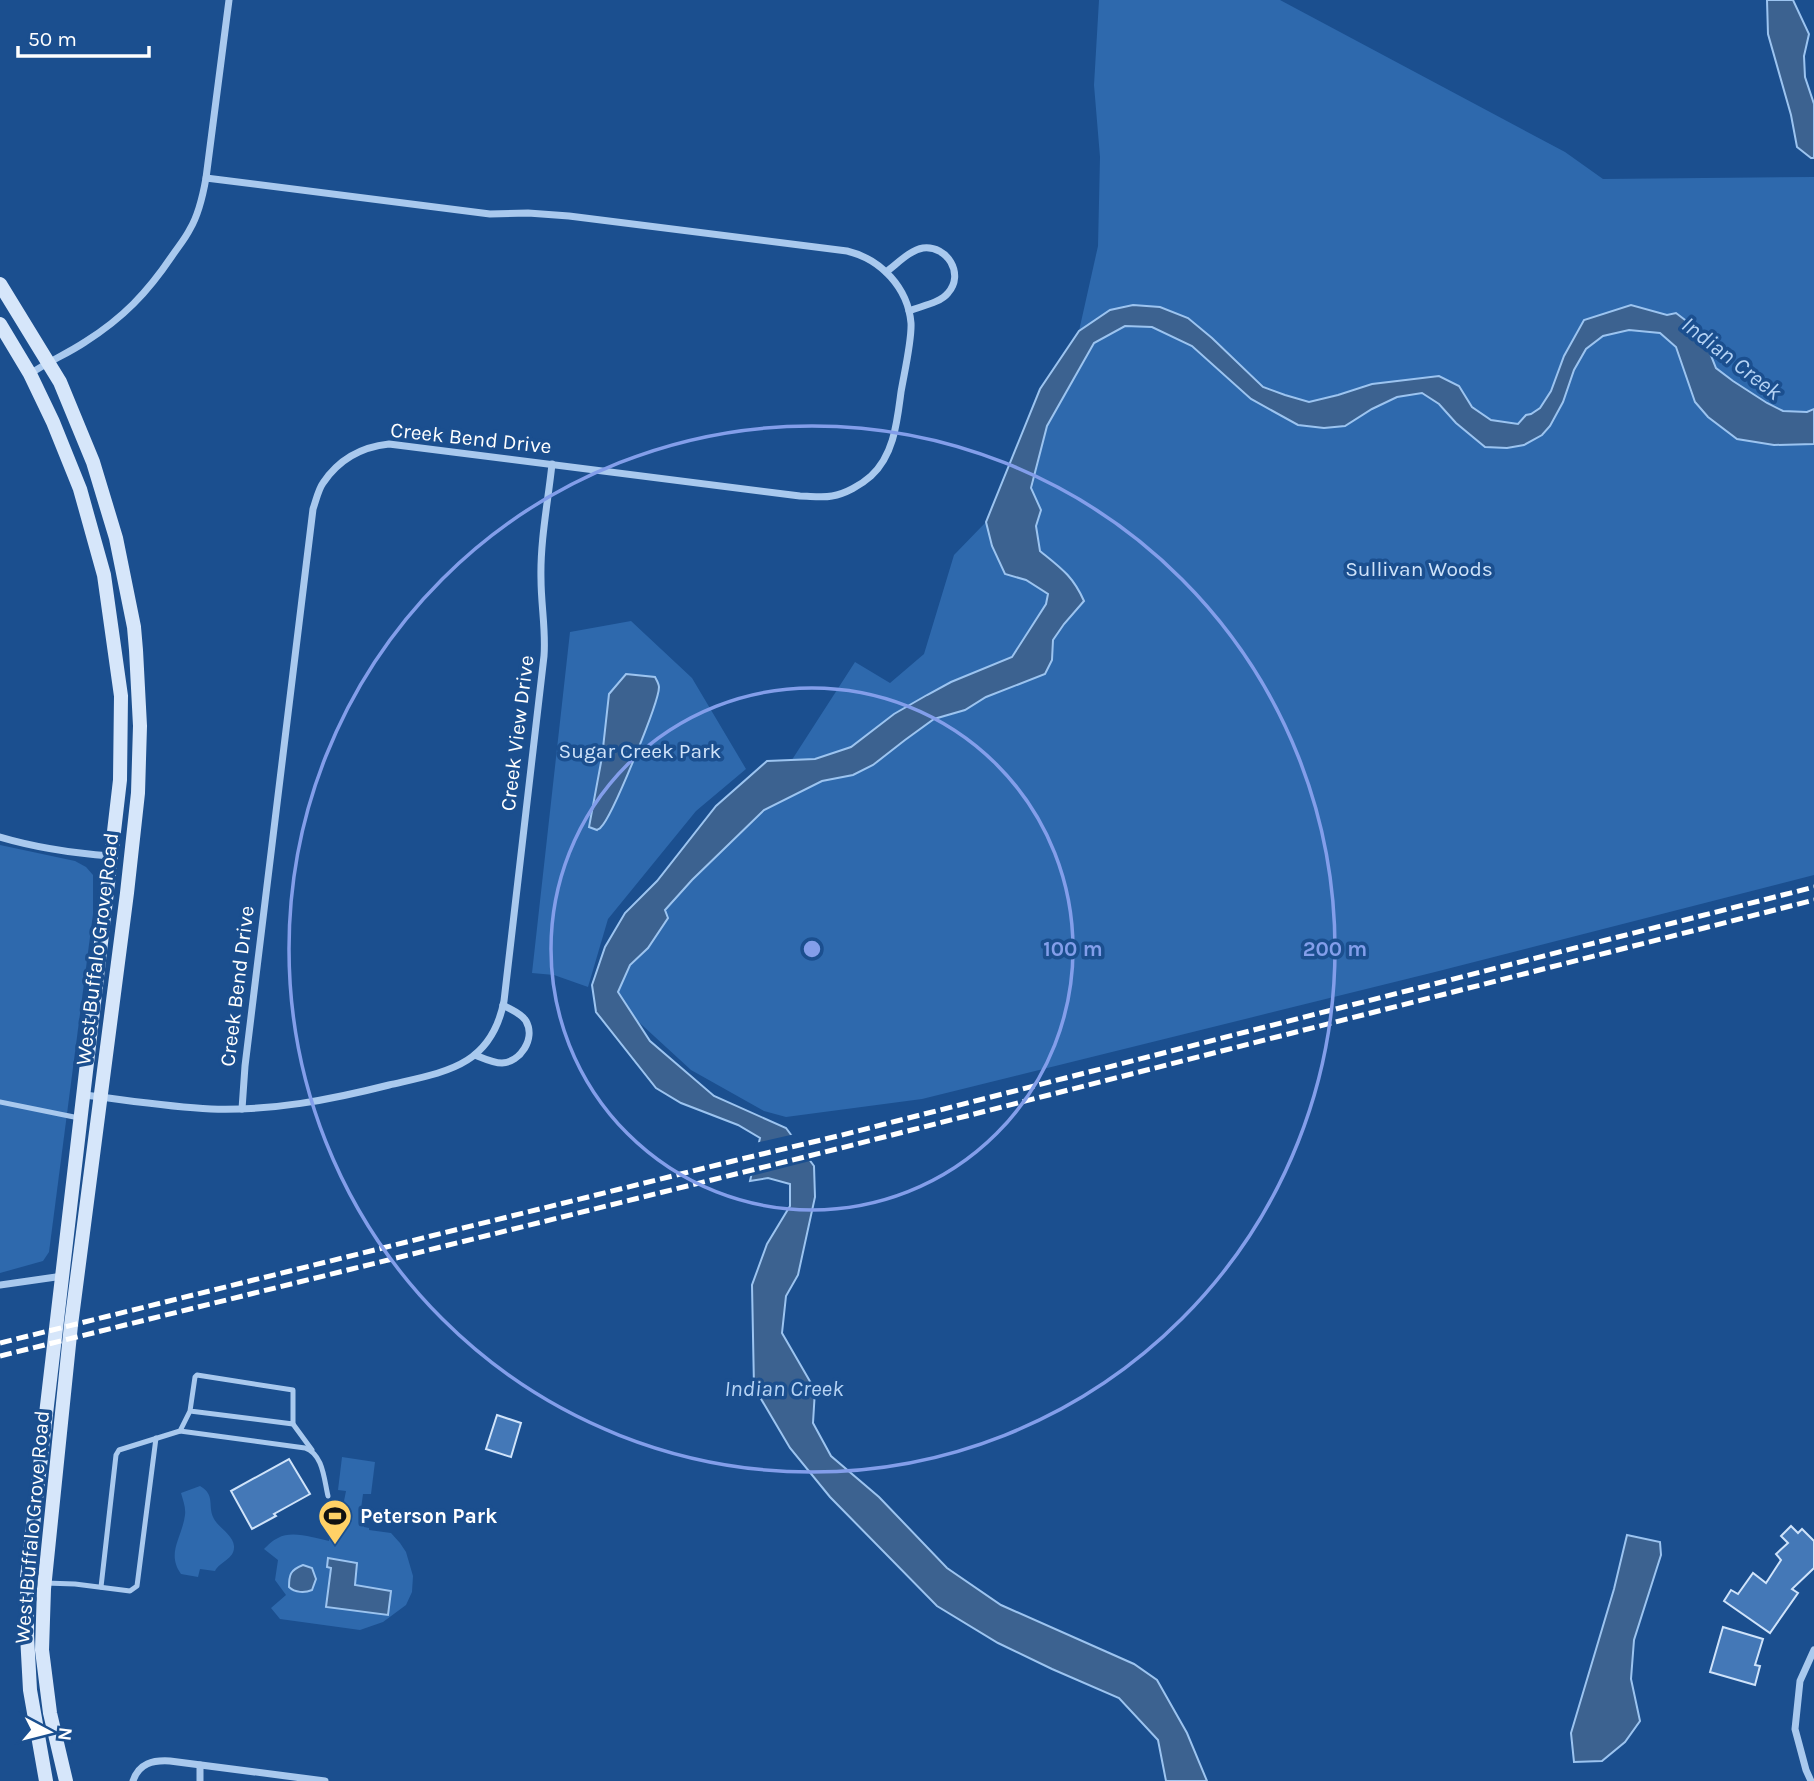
<svg xmlns="http://www.w3.org/2000/svg" width="1814" height="1781" font-family="Karla,sans-serif">
<rect width="100%" height="100%" fill="#1b4f8f"/>
<g fill="#2e69ad">
<path d="M1099,0h181l285,152 38,27 211,-2v698l-379,97 -513,127 -136,18 -22,-6 -73,-41 -85,-78 3,-32 159,-163 87,-135 35,21 34,-29 30,-99 32,-33 37,5 24,-101 47,-82 -15,-13 19,-85 2,-89 -6,-72z"/>
<path d="M631,621l61,57 54,91 -50,42 -88,108 -20,68 -34,-12 -22,-2 38,-341z"/>
<path d="M0,845l75,16 11,6 7,8v39l-44,338 -6,9 -43,12z"/>
<path d="M342,1457l33,5 -4,32h-8l-2,15 5,1 -2,17 5,1v2l22,3 9,10 6,9 7,24 -1,16 -6,13 -23,17 -23,8 -80,-11 -9,-11 15,-13 -11,-15 3,-20 -14,-11c4,-4 9,-9 14,-11 14,-8 36,0 51,3l3,-26h5l2,-9h4l3,-15 -8,-1z"/>
<path d="M200,1486c16,9 7,20 14,33 5,9 19,16 20,27 1,13 -14,15 -19,25l-15,-2 -2,8 -17,-3c-15,-21 1,-36 4,-59 1,-7 -2,-15 -4,-22z"/>
</g>
<g fill="#3c6290" stroke="#9cc4f0" stroke-width="2">
<path d="M1767,0h26l16,34 -5,22 1,21 9,27v54h-3l-14,-11 -6,-32 -23,-81z"/>
<path d="M1133,305l27,2 28,11 24,20 51,49 22,8 24,7 29,-7 34,-11 67,-8 20,10 13,21 19,13 27,4 8,-9 5,-1 9,-6 11,-17 13,-35 20,-36 47,-15 36,10 9,-2 26,20 14,35 17,13 34,22 16,8 24,1 7,-3v35l-40,1 -37,-6 -29,-22 -13,-15 -19,-55 -16,-14 -31,-3 -26,6 -17,13 -12,21 -11,32 -13,24 -8,9 -18,10 -17,3 -22,-1 -29,-24 -17,-19 -17,-11 -25,4 -25,12 -27,17 -21,2 -26,-3 -47,-26 -59,-53 -40,-19 -27,-1 -31,17 -47,83 -16,62 10,22 -5,16 4,25c21,17 33,25 44,50l-20,23 -11,16 -1,20 -7,14 -59,23 -21,13 -31,9 -29,21 -32,25 -20,10 -31,6 -58,29 -72,70 -27,30 3,8 -20,30 -18,17 -12,27 32,49 64,55 72,32 28,38 1,31 -17,78 -12,21 -4,37 33,57 -2,33 18,33 48,41 68,71 54,37 133,59 23,16 30,53 20,48h-41l-8,-41 -39,-42 -67,-29 -54,-26 -61,-37 -107,-109 -40,-49 -36,-61 -2,-102 15,-41 23,-38v-22l-22,-6 -18,3 10,-43 -22,-13 -57,-22 -25,-15 -60,-76 -4,-27 13,-38 20,-34 32,-32 59,-75 51,-45 48,-2 36,-12 43,-33 33,-19 24,-13 61,-25 34,-53 2,-10 -22,-14 -21,-6 -13,-28 -6,-24 54,-133 39,-58 31,-21z"/>
<path d="M626,674l29,3c1,2 4,7 4,10 0,15 -47,130 -58,140 -1,2 -3,2 -4,3l-8,-3 13,-70 7,-63z"/>
<path d="M1627,1535l33,7 1,13 -27,85 -3,39 9,42 -15,21 -23,19 -28,1 -3,-29 43,-144z"/>
<path d="M328,1558l29,5 -2,22 36,6 -3,24 -62,-8 5,-39 -4,-1z"/>
<path d="M303,1565l9,3 4,11 -4,11c-7,3 -17,3 -23,-3 0,-12 1,-17 14,-22z"/>
</g>
<path fill="#1b4f8f" d="M795,1134l19,26 -67,17 8,-34z"/>
<g fill="#4478b7" stroke="#cfe3fa" stroke-width="2">
<path d="M497,1415l24,8 -10,34 -25,-8z"/>
<path d="M289,1459l21,35 -36,20 2,2 -24,13 -21,-38z"/>
<path d="M1791,1526l7,7 4,-4 12,12v27l-22,21 6,4 -28,40 -46,-32 7,-11 7,4 15,-21 13,10 15,-23 -5,-6 12,-11 -7,-7z"/>
<path d="M1723,1627l40,12 -8,26 5,1 -5,19 -45,-13z"/>
</g>
<g fill="none" stroke-linecap="round" stroke-linejoin="round">
<g stroke="#a9c9ee" stroke-width="5">
<path d="M0,1102l79,16"/>
<path d="M293,1424l19,26"/>
<path d="M180,1431l125,17c18,6 19,31 23,48"/>
<path d="M45,1583l30,1 55,7 7,-5 19,-148"/>
<path d="M101,1587l15,-132 3,-5 61,-19 10,-20 5,-34 2,-2 96,15v34l-103,-13"/>
</g>
<g stroke="#a9c9ee" stroke-width="7">
<path d="M206,178l284,36 38,-1 41,3 278,35c34,8 61,37 64,72 1,17 -7,51 -10,69 -4,30 -7,63 -30,84 -10,9 -26,18 -39,20 -10,2 -22,0 -32,0l-411,-52c-28,3 -50,15 -66,39 -5,7 -7,18 -10,26l-68,557 -3,43"/>
<path d="M886,272c11,-8 24,-22 37,-24 24,-3 42,26 25,45 -8,10 -27,13 -39,18"/>
<path d="M30,374c17,-12 37,-20 55,-32 38,-24 62,-49 87,-86 6,-9 13,-17 18,-27 9,-15 13,-34 16,-51l23,-178"/>
<path d="M0,837c37,11 72,16 111,19"/>
<path d="M475,1055c8,3 17,8 27,8 18,-1 34,-24 24,-42 -5,-8 -15,-11 -23,-16"/>
<path d="M84,1095c42,5 84,12 127,14 61,2 119,-9 178,-24 56,-13 102,-18 115,-84l40,-345c2,-26 -3,-51 -3,-77 -1,-38 7,-77 11,-115"/>
<path d="M0,1285l63,-9"/>
<path d="M133,1781c6,-18 20,-21 37,-20l155,20"/>
<path d="M200,1781v-16"/>
<path d="M1811,1781l-5,-11 -11,-41 5,-48 14,-31"/>
</g>
<g stroke="#d6e6fa" stroke-width="14">
<path d="M0,284l60,98 33,80 23,76 18,89 2,23 4,76 -2,67 -11,100 -56,432 -27,264 -2,61 8,63 16,68"/>
<path d="M0,324l30,50 23,48 27,67 24,86 17,121 -1,84 -93,797v58l3,55 16,91"/>
</g>
<g stroke="#fff" stroke-width="5" stroke-dasharray="12 5" stroke-linecap="butt">
<path d="M0,1343l733,-182 105,-25 976,-249"/>
<path d="M0,1356l841,-208 973,-248"/>
</g>
</g>
<g fill="none" stroke="#839eea" stroke-width="3.5">
<circle cx="812" cy="949" r="261"/>
<circle cx="812" cy="949" r="523"/>
</g>
<defs>
<g id="stadium-pin" transform="scale(1.75)"><path d="M0 17L-7.5 6A9.5 9.5 0 1 1 7.5 6Z" fill="#ffd166" stroke="#1b4f8f"/><path d="M0-5a6.5 5 0 1 0 0 10a6.5 5 0 1 0 0-10ZM-3.5-1.8h7v3.6h-7Z" fill="#111"/></g>
</defs>
<g fill-rule="evenodd">
<use href="#stadium-pin" x="335" y="1516"/>
</g>
<g text-anchor="middle" stroke-width="7" stroke-linejoin="round" paint-order="stroke">
<g font-size="21" fill="#fff" stroke="#1b4f8f">
<text transform="translate(471 438) rotate(6)" y="7">Creek Bend Drive</text>
<text transform="translate(517 733) rotate(-83)" y="7">Creek View Drive</text>
<text transform="translate(97 949) rotate(-83)" y="7">West Buffalo Grove Road</text>
<text transform="translate(237 986) rotate(-83)" y="7">Creek Bend Drive</text>
<text transform="translate(32 1527) rotate(-85)" y="7">West Buffalo Grove Road</text>
</g>
<g font-size="21" fill="#cfe3fa" stroke="#1b4f8f">
<text x="1419" y="576">Sullivan Woods</text>
<text x="640" y="758">Sugar Creek Park</text>
</g>
<g font-size="21" font-weight="bold" fill="#fff" stroke="#1b4f8f" text-anchor="start">
<text x="360" y="1523">Peterson Park</text>
</g>
<g font-size="23" font-style="italic" fill="#b5d3f5" stroke="#1b4f8f">
<text transform="translate(1732 358) rotate(38)" y="8">Indian Creek</text>
<text x="784" y="1396">Indian Creek</text>
</g>
</g>
<circle cx="812" cy="949" r="10" fill="#839eea" stroke="#1b4f8f" stroke-width="3.5"/>
<g font-size="21" text-anchor="middle" font-weight="bold" fill="#839eea" stroke="#1b4f8f" stroke-width="7" stroke-linejoin="round" paint-order="stroke">
<text x="1073" y="956">100 m</text>
<text x="1335" y="956">200 m</text>
</g>
<g transform="translate(49 1732) rotate(97)" stroke="#1b4f8f" stroke-width="5" paint-order="stroke">
<path d="M0-5L12 26L0 18L-12 26Z" fill="#ffffff"/>
<text y="-10" font-size="19" font-weight="bold" text-anchor="middle" fill="#ffffff">N</text>
</g>
<path d="M18 46v10h131v-10" fill="none" stroke="#ffffff" stroke-width="3.5"/>
<text x="28" y="46" font-size="21" fill="#ffffff" stroke="#1b4f8f" stroke-width="5" paint-order="stroke">50 m</text>
</svg>
